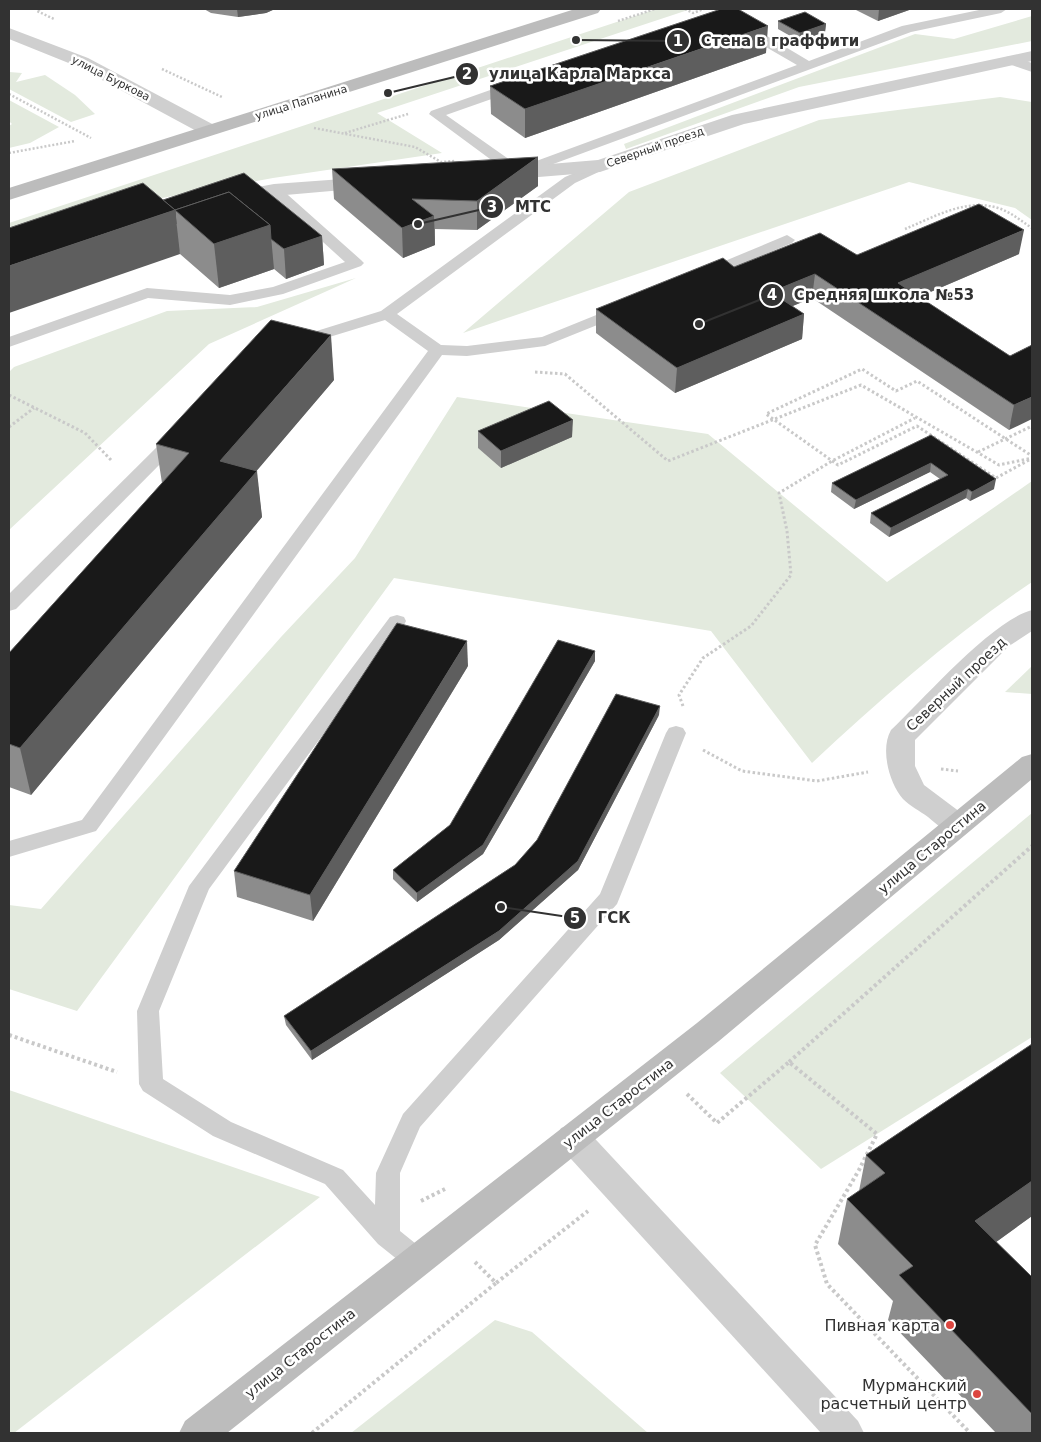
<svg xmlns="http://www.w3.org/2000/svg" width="1041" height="1442" font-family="'DejaVu Sans',sans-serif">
<rect width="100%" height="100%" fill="#fff"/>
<g fill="#e3eade">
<path d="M656,9h35l-314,104 65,40 -169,25 -111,20 -153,51v-26z"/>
<path d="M1032,16v25l-233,46 -173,62 -2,-5 291,-110 39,5z"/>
<path d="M9,72l13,1 -6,9 29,-7 30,20 20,19 -24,8 -62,-33z"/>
<path d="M1000,97l32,5v118l-17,-12 -106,-26 -446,151 166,-141 190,-72z"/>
<path d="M9,100l50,27 -29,16 -21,5v-22l3,-2 -3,-3z"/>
<path d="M356,278l-147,66 -200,186v-158l5,-5 153,-56 90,-4z"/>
<path d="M457,397l251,37 179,148 145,-101v101c-79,53 -150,116 -220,181l-101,-132 -317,-53 -317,433 -68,-22v-84l32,4 240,-272 74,-79z"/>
<path d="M1032,666v28l-27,-2z"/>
<path d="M1032,813v224l-211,132 -101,-96z"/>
<path d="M9,1090l311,107 -306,236h-5z"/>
<path d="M495,1320l37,12 116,101h-297z"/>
</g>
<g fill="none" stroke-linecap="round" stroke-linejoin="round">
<g stroke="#c9c9c9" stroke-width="2.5" stroke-dasharray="2 2" stroke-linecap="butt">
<path d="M40,9l-3,2 17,8"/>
<path d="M685,9l8,4 11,-4"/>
<path d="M618,21l37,-12"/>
<path d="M162,69l60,28"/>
<path d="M9,94l82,44"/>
<path d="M314,128l101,19 26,15 14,-1"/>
<path d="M345,133l63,-19"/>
<path d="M9,153l66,-12"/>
<path d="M905,229c29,-12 61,-31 93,-21 13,4 23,13 34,20"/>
</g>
<g stroke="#c9c9c9" stroke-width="3" stroke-dasharray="2.5 2.5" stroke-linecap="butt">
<path d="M535,372l30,2 103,87 193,-76 138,80 33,-7"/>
<path d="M9,395l76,38 26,27"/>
<path d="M9,427l25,-19"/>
<path d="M978,452l54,-26"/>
<path d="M1029,460l-33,18 -79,-52 -79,39 -72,-51 96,-45 34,22 21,-10 115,75"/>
<path d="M683,706l-4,-11 24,-37 48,-32 40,-51 -4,-44 -8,-38 53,-32 83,-43"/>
<path d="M703,750l39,21 75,10 51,-9"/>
<path d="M941,769l17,2"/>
</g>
<g stroke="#c9c9c9" stroke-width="4" stroke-dasharray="3 3" stroke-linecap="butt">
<path d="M9,1035l108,37"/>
<path d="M789,1062l243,-216"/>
<path d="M687,1094l30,29 72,-61 88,72 -18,36 -44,75 12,39 143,149"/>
<path d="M421,1201l24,-12"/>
<path d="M475,1262l21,21 92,-72"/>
<path d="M312,1433l184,-150"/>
</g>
<g fill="#cfcfcf" fill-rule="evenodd">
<path d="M984,9h23l-6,4 -90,19 -393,145 -5,-1 -84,-62 2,-3 79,-28h10l2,3 -2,3 -74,26 74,52 277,-102 -57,-33 -2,-3 2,-3h10l59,35 93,-35z"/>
<path d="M1011,56l21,7v9l-26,-9 -2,-3 2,-3z"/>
<path d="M600,162l7,4 -2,3 -30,14 -178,131 44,31 26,1 75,-9 79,-32 6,2 2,3 -2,3 -82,33 -78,10 -25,-1 -346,476 -87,26v-16l73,-21 346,-469 -43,-31 -85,26 -6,-2 -2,-3 2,-3 87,-27 184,-134z"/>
<path d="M274,186l5,1 82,73 3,3 -3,3 -78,28 -53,11 -82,-7 -139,49v-10l138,-49 83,7 43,-8 72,-25 -76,-69 -2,-3z"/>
<path d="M787,235l8,5 -3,3 -81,34 -5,2 -8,-5 3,-3z"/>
<path d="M176,433l6,1 3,4 -3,4 -166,167 -7,2v-17l161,-160z"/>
<path d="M397,615l7,2 2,4 -2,4 -195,264 -50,122 4,68 68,43 112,48 32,35 1,-32 27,-59 197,-220 66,-161 3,-5 7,-2 7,2 3,5 -69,171 -197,223 -20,46v58l26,21 4,8 -4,8 -9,3 -9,-3 -30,-24 -53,-60 -112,-48 -70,-45 -4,-7 -2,-73 52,-125 201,-269z"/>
</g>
<g fill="#cfcfcf" fill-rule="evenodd">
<path d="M1032,610v21l-23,15 -94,94v26l9,19 44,33 4,7 -4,7c-17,6 -27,-4 -40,-15 -8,-6 -18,-11 -25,-18 -14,-16 -23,-50 -12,-69 33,-31 100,-109 141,-120z"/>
<path d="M573,1124l12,4 273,293 6,12h-43l-260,-285 -5,-10 5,-10z"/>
</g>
<g fill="#cfcfcf" fill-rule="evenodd">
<path d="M9,28l79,30 128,68 3,4 -3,4h-14l-126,-68 -67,-27z"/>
<path d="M1032,51v10l-288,63 -144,48 -99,8 -7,-2 -3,-4 3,-4 7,-2 97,-8 134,-45z"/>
<path d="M370,177l7,2 3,4 -3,4 -103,9 -45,8 -7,-2 -3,-4 3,-4 52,-10z"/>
</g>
<g fill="#bcbcbc" fill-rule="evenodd">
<path d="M575,9h26l-3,4 -589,187v-12z"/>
<path d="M1032,754v25l-313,262 -492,392h-48l6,-12 512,-398 325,-266z"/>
</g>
</g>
<g fill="#8c8c8c">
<path d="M204,9h71l-9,4 -28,4 -27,-4z"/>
<path d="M854,9h58l-34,12z"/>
<path d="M778,21l48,3 -1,8 -26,9 -21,-12z"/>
<path d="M766,53l-241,85 -34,-24 -1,-28z"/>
<path d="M332,169l206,17 -61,44 -42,-1v16l-32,13 -69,-59z"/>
<path d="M163,200l159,36 2,29 -38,14 -12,-10 -55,19 -39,-34z"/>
<path d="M1019,254l-100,43 91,59 22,-11 -23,85 -197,-132 -20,8 12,8 -2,25 -127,54 -79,-60v-24l138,-42 123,-12z"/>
<path d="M334,380l-78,91 6,46 -231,278 -22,-8v-134l153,-170 -6,-39z"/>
<path d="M478,431l94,6 -71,31 -23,-20z"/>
<path d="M931,435l63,54 -24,12 -4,-3 -77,39 -19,-14 1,-10 69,-34 -10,-7 -76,37 -23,-17 1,-9z"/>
<path d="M595,651v10l-112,193 -66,48 -24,-23v-9l57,-45z"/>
<path d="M468,666l-155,255 -76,-24 -3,-26z"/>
<path d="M659,715l-81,155 -79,70 -187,120 -26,-35 -2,-9 231,-151z"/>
<path d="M1032,1044v172l-36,26 36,35v156h-36l-108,-113 5,-19 -55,-57 9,-45 12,-8 7,-36z"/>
</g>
<g fill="#5e5e5e">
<path d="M237,9h38l-9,4 -28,4z"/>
<path d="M879,9h33l-34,12z"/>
<path d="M826,24l-1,8 -26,9 1,-8z"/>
<path d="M768,26l-2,27 -241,85v-29z"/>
<path d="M538,157v29l-61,44v-29z"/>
<path d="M175,210l5,44 -171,59v-47z"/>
<path d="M434,216l1,29 -32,13 -1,-30z"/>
<path d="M270,225l4,44 -55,19 -5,-44z"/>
<path d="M1024,230l-5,24 -124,53 3,-24z"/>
<path d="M322,236l2,29 -38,14 -2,-30z"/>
<path d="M815,274l-3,24 -43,18 2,-24z"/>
<path d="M804,314l-2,25 -127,54 2,-25z"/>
<path d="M331,335l3,45 -108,127 -6,-46z"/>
<path d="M1032,397v22l-23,11 5,-25z"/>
<path d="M573,420l-1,17 -71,31v-17z"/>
<path d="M931,463l-1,9 -76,37 2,-9z"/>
<path d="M257,471l5,46 -231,278 -11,-47z"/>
<path d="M996,479l-2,10 -24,12 2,-9z"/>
<path d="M968,489l-2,9 -77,39 2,-9z"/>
<path d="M467,641l1,25 -155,255 -3,-26z"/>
<path d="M595,651v10l-112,193 -66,48v-9z"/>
<path d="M660,706l-1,9 -81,155 -79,70 -187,120 -1,-9 188,-120z"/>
<path d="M1032,1181v35l-69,50 12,-45z"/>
</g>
<g fill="#191919" stroke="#5e5e5e">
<path d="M721,9h17l30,17 -243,83 -35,-23z"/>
<path d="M805,12l21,12 -26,9 -22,-12z"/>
<path d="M538,157l-61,44 -65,-2 22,17 -32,12 -70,-59z"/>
<path d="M244,173l78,63 -38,13 -13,-10 -1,-14 -41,-33 -54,18 1,14 -1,-14 -12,-10z"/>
<path d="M143,183l32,27 -166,56v-38z"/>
<path d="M229,192l41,33 -56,19 -39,-34z"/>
<path d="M979,204l45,26 -126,53 112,73 22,-11v52l-18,8 -199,-131 -44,18 33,22 -127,54 -81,-59 127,-51 11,9 86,-34 37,22z"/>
<path d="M271,320l60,15 -111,126 37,10 -237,277 -11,-4v-91l180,-200 -33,-9z"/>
<path d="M549,401l24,19 -72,31 -23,-20z"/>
<path d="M931,435l65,44 -24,13 -4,-3 -77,39 -20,-15 77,-38 -17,-12 -75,37 -24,-17z"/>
<path d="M397,623l70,18 -157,254 -76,-24z"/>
<path d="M558,640l37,11 -112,194 -66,48 -24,-23 57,-45z"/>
<path d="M616,694l44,12 -82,155 -79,70 -188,120 -27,-35 231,-151 22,-25z"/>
<path d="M1032,1044v137l-57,40 57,56v137l-133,-139 14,-9 -66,-67 38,-26 -19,-18z"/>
</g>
<g fill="#dc4640" stroke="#fff" stroke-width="2">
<circle cx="950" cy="1325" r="5"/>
<circle cx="977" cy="1394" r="5"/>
</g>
<g text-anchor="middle" stroke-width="5" stroke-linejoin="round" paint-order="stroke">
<g font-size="11" fill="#323232" stroke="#fff">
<text transform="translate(111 78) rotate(27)" y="4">улица Буркова</text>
<text transform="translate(301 102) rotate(-17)" y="4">улица Папанина</text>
<text transform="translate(655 147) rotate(-19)" y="4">Северный проезд</text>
</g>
<g font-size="14" fill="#323232" stroke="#fff">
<text transform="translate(956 684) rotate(-43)" y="5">Северный проезд</text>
<text transform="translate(932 847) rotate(-40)" y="5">улица Старостина</text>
<text transform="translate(618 1103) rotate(-38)" y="5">улица Старостина</text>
<text transform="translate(300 1353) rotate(-38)" y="5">улица Старостина</text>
</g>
<g font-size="16" fill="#323232" stroke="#fff" text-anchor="end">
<text x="940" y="1331">Пивная карта</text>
<text x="967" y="1391">Мурманский<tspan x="967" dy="18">расчетный центр</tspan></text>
</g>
</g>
<path fill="none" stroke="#323232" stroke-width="2" d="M576 40L678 41M388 93L467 74M418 224L492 207M699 324L772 295M501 907L575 918"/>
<g fill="#323232" stroke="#fff" stroke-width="2">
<circle cx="576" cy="40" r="5"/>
<circle cx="388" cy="93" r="5"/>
<circle cx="418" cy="224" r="5"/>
<circle cx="699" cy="324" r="5"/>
<circle cx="501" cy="907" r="5"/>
<circle cx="678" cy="41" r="12"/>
<circle cx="467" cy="74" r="12"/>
<circle cx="492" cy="207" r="12"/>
<circle cx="772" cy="295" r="12"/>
<circle cx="575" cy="918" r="12"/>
</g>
<g font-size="15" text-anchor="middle" font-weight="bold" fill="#fff">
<text x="678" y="46">1</text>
<text x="467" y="79">2</text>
<text x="492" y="212">3</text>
<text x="772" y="300">4</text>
<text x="575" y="923">5</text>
</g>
<g font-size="15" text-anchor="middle" font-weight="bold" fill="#323232" stroke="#fff" stroke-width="5" stroke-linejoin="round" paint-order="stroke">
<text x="780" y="46">Стена в граффити</text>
<text x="580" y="79">улица Карла Маркса</text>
<text x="533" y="212">МТС</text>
<text x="884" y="300">Средняя школа №53</text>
<text x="614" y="923">ГСК</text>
</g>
<rect width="1041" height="1442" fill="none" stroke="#323232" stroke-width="20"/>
</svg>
